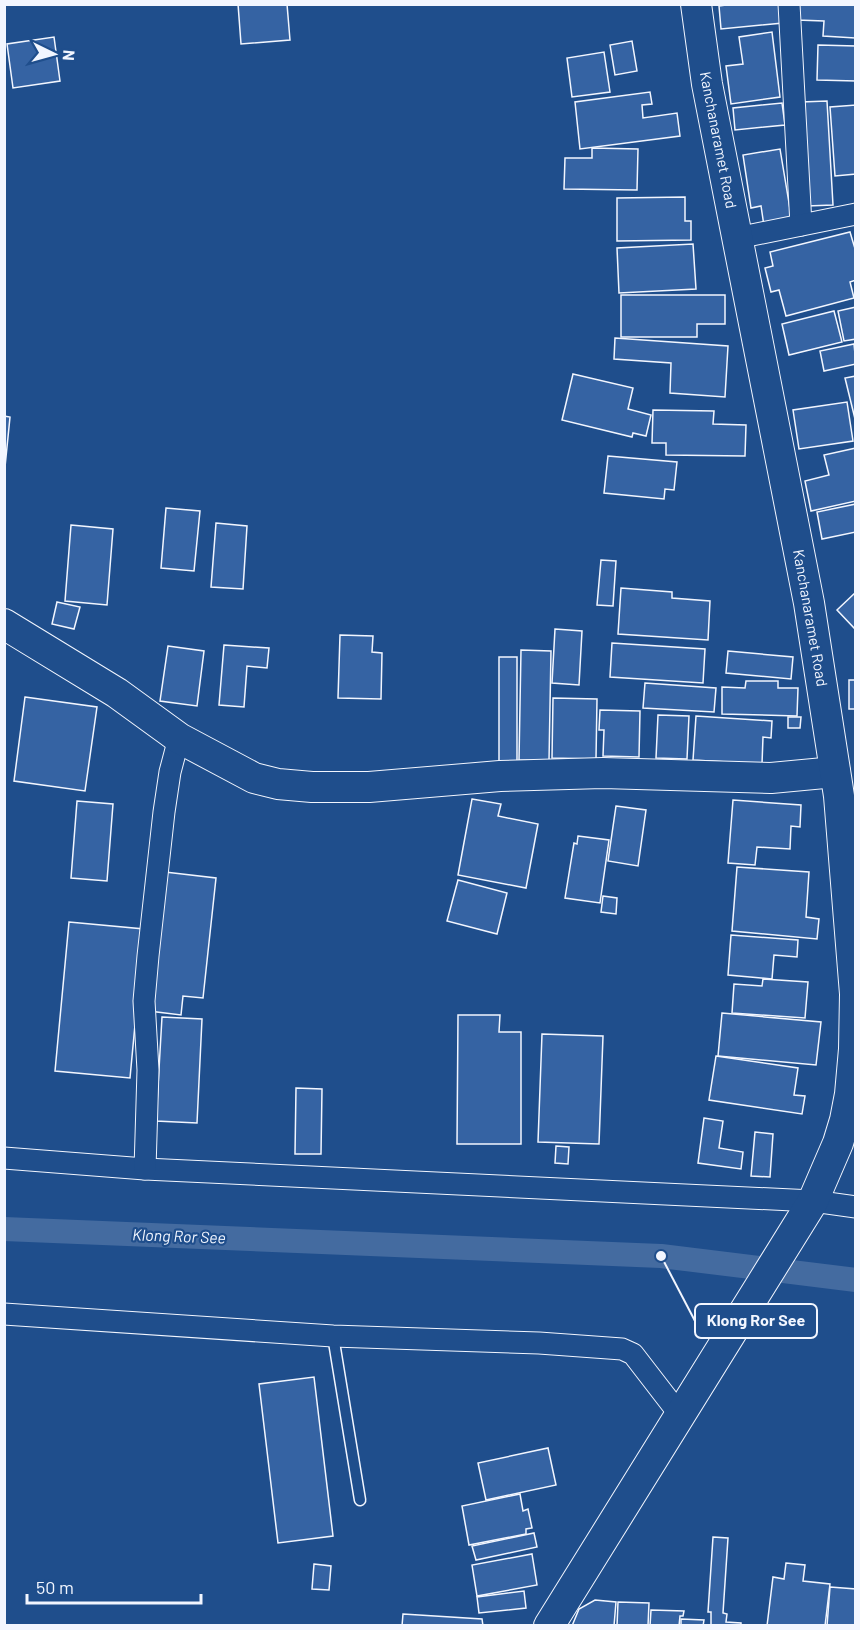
<svg xmlns="http://www.w3.org/2000/svg" width="860" height="1630" font-family="Barlow,sans-serif">
<rect width="100%" height="100%" fill="#1f4e8c"/>
<g fill="none" stroke-linecap="round" stroke-linejoin="round">
<path stroke="#446ba0" stroke-width="24" d="M4,1229l657,27 195,24"/>
</g>
<g fill="#3563a3" stroke="#f2f6ff" stroke-width="1.5">
<path d="M238,4h49l3,36 -49,4z"/>
<path d="M733,4h48l2,19 -62,6 -2,-23z"/>
<path d="M798,4h58l-1,34 -32,-2 1,-15 -27,-1z"/>
<path d="M772,32l8,65 -49,7 -5,-38 17,-2 -4,-27z"/>
<path d="M54,37l6,44 -47,7 -6,-44z"/>
<path d="M632,41l5,30 -22,4 -5,-30z"/>
<path d="M818,45l38,1v35l-39,-1z"/>
<path d="M604,52l6,40 -38,5 -5,-39z"/>
<path d="M650,92l2,12 -10,1 1,13 34,-5 3,23 -100,13 -5,-47z"/>
<path d="M827,101l6,104 -26,1 -6,-104z"/>
<path d="M782,103l3,22 -50,5 -2,-22z"/>
<path d="M856,105v69l-21,2 -5,-69z"/>
<path d="M592,148l46,1 -1,41 -73,-1 1,-31h27z"/>
<path d="M780,149l12,72 -28,5 -3,-20 -10,2 -8,-53z"/>
<path d="M685,197v24h6v19l-74,1v-43z"/>
<path d="M850,232l6,20v28l-6,2 4,16 -68,18 -7,-26 -8,2 -6,-24 8,-2 -3,-14z"/>
<path d="M693,244l3,45 -77,4 -2,-45z"/>
<path d="M621,295h104v29h-28v13h-76z"/>
<path d="M856,307v32l-12,2 -6,-30z"/>
<path d="M834,311l8,31 -53,13 -7,-31z"/>
<path d="M615,338l113,8 -3,51 -55,-4 1,-30 -57,-4z"/>
<path d="M854,344l2,20 -32,7 -4,-20z"/>
<path d="M573,374l60,14 -5,21 23,6 -5,21 -13,-3 -1,4 -70,-17z"/>
<path d="M856,376v47l-11,-45z"/>
<path d="M847,402l6,39 -54,8 -6,-39z"/>
<path d="M653,410l61,1 -1,13 33,1 -1,31 -79,-1v-12h-14z"/>
<path d="M4,416l6,1 -6,60z"/>
<path d="M856,448v53l-45,10 -6,-30 24,-6 -5,-20z"/>
<path d="M608,456l69,6 -3,28 -9,-1 -1,10 -60,-6z"/>
<path d="M856,504v28l-34,7 -5,-27z"/>
<path d="M166,508l34,3 -6,60 -33,-3z"/>
<path d="M216,523l31,3 -4,63 -32,-2z"/>
<path d="M71,525l42,4 -6,76 -42,-4z"/>
<path d="M601,560l15,1 -3,45 -16,-1z"/>
<path d="M621,588l51,4v6l38,3 -2,39 -90,-6z"/>
<path d="M856,592v38l-19,-20z"/>
<path d="M57,602l23,5 -6,22 -22,-5z"/>
<path d="M555,629l27,2 -3,54 -27,-2z"/>
<path d="M340,635l33,1 -1,16 10,1 -1,46 -43,-1z"/>
<path d="M612,643l93,6 -2,34 -93,-6z"/>
<path d="M224,645l45,3 -2,20 -20,-2 -3,41 -25,-2z"/>
<path d="M168,646l36,5 -7,55 -37,-5z"/>
<path d="M521,650l30,1 -2,110 -30,-1z"/>
<path d="M728,651l65,6 -2,22 -65,-6z"/>
<rect x="499" y="657" width="18" height="106"/>
<rect x="849" y="680" width="7" height="29"/>
<path d="M746,681h32v7h20l-1,28 -75,-2v-27l23,1z"/>
<path d="M645,683l71,5 -2,24 -71,-4z"/>
<path d="M25,697l72,10 -12,84 -71,-10z"/>
<path d="M553,698l44,1 -1,60 -44,-1z"/>
<path d="M600,710l40,1 -1,46 -36,-1 1,-26h-5z"/>
<path d="M658,715l31,1 -2,43 -31,-1z"/>
<path d="M696,716l76,5 -1,17 -8,-1 -1,27 -69,-4z"/>
<path d="M788,717h13l-1,11h-12z"/>
<path d="M472,799l29,5 -3,12 40,8 -12,64 -68,-13z"/>
<path d="M733,800l68,5 -1,22 -9,-1 -1,23 -33,-2 -2,18 -27,-2z"/>
<path d="M77,801l36,3 -6,77 -36,-3z"/>
<path d="M616,806l30,4 -8,56 -30,-5z"/>
<path d="M578,836l31,4 -9,63 -35,-5 9,-55 3,1z"/>
<path d="M737,867l72,5 -3,45 13,2 -2,20 -85,-8z"/>
<path d="M165,872l51,6 -13,120 -20,-2 -2,19 -32,-4z"/>
<path d="M458,880l49,13 -10,41 -50,-13z"/>
<path d="M603,896l14,2 -1,16 -15,-2z"/>
<path d="M69,922l75,7 -14,149 -75,-7z"/>
<path d="M731,935l67,5 -1,17 -23,-2 -2,24 -44,-4z"/>
<path d="M763,979l45,3 -3,36 -73,-5 2,-29 28,2z"/>
<path d="M722,1013l99,9 -5,43 -98,-9z"/>
<path d="M458,1015h42l-1,17h22v112h-64z"/>
<path d="M162,1017l40,2 -5,104 -41,-2z"/>
<path d="M542,1034l61,2 -4,108 -61,-2z"/>
<path d="M716,1056l82,12 -4,27 11,1 -3,18 -93,-14z"/>
<path d="M296,1088l26,1 -1,65h-26z"/>
<path d="M704,1118l19,3 -4,27 24,4 -2,17 -43,-6z"/>
<path d="M755,1132l18,2 -3,43 -19,-1z"/>
<path d="M556,1146l13,1 -1,17 -13,-1z"/>
<path d="M314,1377l19,159 -55,7 -19,-159z"/>
<path d="M548,1448l8,37 -70,15 -8,-37z"/>
<path d="M520,1494l3,17 5,-2 4,19 -6,1v5l-57,11 -7,-39z"/>
<path d="M534,1533l3,14 -61,13 -4,-14z"/>
<path d="M713,1537l15,1 -5,75 4,1 -1,8 15,1v3h-30v-14h-3z"/>
<path d="M532,1554l5,31 -60,11 -5,-31z"/>
<path d="M786,1563l19,2 -2,16 27,3 -5,42h-58l6,-49 11,2z"/>
<path d="M314,1564l17,2 -2,24 -17,-1z"/>
<path d="M830,1587l26,2v37h-29z"/>
<path d="M524,1591l2,17 -47,5 -2,-16z"/>
<path d="M595,1600l21,2 -2,24h-42l7,-17z"/>
<path d="M618,1602l31,1 -1,23h-31z"/>
<path d="M651,1610l33,1 -1,5h-3l-1,10h-29z"/>
<path d="M403,1614l79,5 1,7h-81z"/>
<path d="M681,1619l23,1 -1,6h-22z"/>
</g>
<g fill="none" stroke-linecap="round" stroke-linejoin="round">
<g stroke="#f2f6ff" stroke-width="13">
<path id="lane" d="M333,1336l27,164"/>
</g>
<g stroke="#f2f6ff" stroke-width="23">
<g id="street">
<path d="M789,4l12,221"/>
<path d="M737,238l119,-24"/>
<path d="M4,1158l141,11 668,32 43,6"/>
<path d="M145,1169l3,-99 -4,-69 4,-45 16,-144 6,-40 9,-34"/>
<path d="M4,1314l329,22 206,7 83,6 11,5 47,61"/>
</g>
</g>
<g stroke="#f2f6ff" stroke-width="32">
<g id="secondary">
<path d="M4,624l113,69 62,45 75,40 24,6 34,3h57l131,-11 103,-3 168,5 64,-6"/>
<path d="M549,1626l264,-425 25,-58 7,-23 5,-26 4,-45 1,-55 -16,-198 -30,-193 -102,-519 -11,-80"/>
</g>
</g>
<use href="#lane" stroke="#1f4e8c" stroke-width="10"/>
<use href="#street" stroke="#1f4e8c" stroke-width="21"/>
<use href="#secondary" stroke="#1f4e8c" stroke-width="30"/>
</g>
<g text-anchor="middle" stroke-width="4.5" stroke-linejoin="round" paint-order="stroke">
<g font-size="15" fill="#f2f6ff" stroke="#1f4e8c">
<text transform="translate(718 140) rotate(79)" y="5">Kanchanaramet Road</text>
<text transform="translate(810 618) rotate(80)" y="5">Kanchanaramet Road</text>
</g>
<g font-size="16" font-style="italic" fill="#f2f6ff" stroke="#1f4e8c">
<text transform="translate(179 1236) rotate(2)" y="6">Klong Ror See</text>
</g>
</g>
<path fill="none" stroke="#f2f6ff" stroke-width="2" d="M661 1256L695 1321"/>
<circle fill="#f2f6ff" stroke="#1f4e8c" stroke-width="2" cx="661" cy="1256" r="6"/>
<rect fill="#1f4e8c" stroke="#f2f6ff" stroke-width="2" x="695" y="1304" width="122" height="34" rx="6"/>
<g font-size="16" text-anchor="middle" font-weight="bold" fill="#f2f6ff">
<text x="756" y="1326">Klong Ror See</text>
</g>
<rect width="860" height="1630" fill="none" stroke="#f2f6ff" stroke-width="12"/>
<g transform="translate(54 54) rotate(95)" stroke="#1f4e8c" stroke-width="4.5" paint-order="stroke">
<path d="M0-4.5L10 22L0 15L-10 22Z" fill="#f2f6ff"/>
<text y="-9" font-size="16" font-weight="bold" text-anchor="middle" fill="#f2f6ff">N</text>
</g>
<path d="M27 1594v9h174v-9" fill="none" stroke="#f2f6ff" stroke-width="3"/>
<text x="36" y="1594" font-size="18" fill="#f2f6ff" stroke="#1f4e8c" stroke-width="4.5" paint-order="stroke">50 m</text>
</svg>
